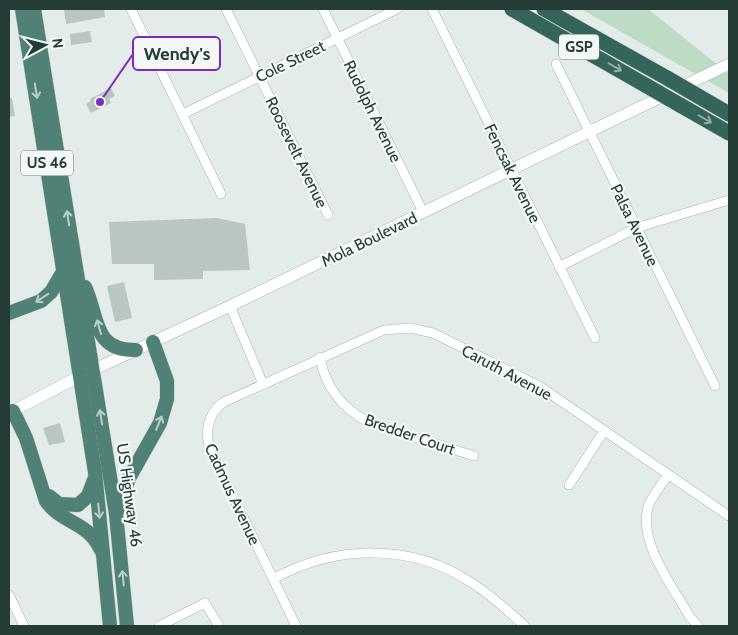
<svg xmlns="http://www.w3.org/2000/svg" width="738" height="635" font-family="Cabin,sans-serif">
<rect width="100%" height="100%" fill="#e3ece8"/>
<path fill="#bedbc6" d="M581,9h67l81,65v19z"/>
<g fill="#b9c6c1">
<path d="M64,9h40l1,8 -39,7z"/>
<path d="M90,31l2,11 -21,3 -1,-11z"/>
<path d="M111,88l4,8 -6,3 2,4 -20,10 -5,-9 5,-3 -1,-2z"/>
<path d="M9,98h3l3,18 -6,1z"/>
<path d="M217,218l28,6 5,46 -47,1v8l-49,1v-16h-42l-3,-42z"/>
<path d="M124,282l8,36 -17,4 -8,-36z"/>
<path d="M60,423l5,19 -16,3 -6,-17z"/>
</g>
<g fill="none" stroke-linecap="round" stroke-linejoin="round">
<g stroke="#a6b4af" stroke-width="10">
<g id="minor">
<path d="M131,9l90,185"/>
<path d="M226,9l102,206"/>
<path d="M323,9l100,203"/>
<path d="M432,9l163,329"/>
<path d="M556,64l159,322"/>
<path d="M183,114l214,-105"/>
<path d="M559,267l77,-39 93,-28"/>
<path d="M230,306l33,78"/>
<path d="M320,357c5,30 22,51 48,65l106,34"/>
<path d="M668,475c-7,10 -14,19 -19,29 -13,36 24,83 41,113l8,9"/>
<path d="M569,485l35,-54"/>
<path d="M273,579c63,-34 138,-37 199,4 19,12 36,28 53,43"/>
<path d="M9,595l15,31"/>
<path d="M159,626l46,-23 14,23"/>
<path d="M296,626l-87,-179c-4,-18 0,-34 15,-45l160,-72 26,-2 23,5 106,53 190,130"/>
</g>
</g>
<g stroke="#a6b4af" stroke-width="12">
<path id="tertiary" d="M9,413l71,-37 150,-70 499,-242"/>
</g>
<g stroke="#c2c8c6" stroke-width="15">
<g id="trunk">
<path d="M22,9l73,463 15,154"/>
<path d="M34,9l82,505 11,112"/>
<path d="M85,287c14,31 8,64 51,63"/>
<path d="M9,313l32,-12 10,-9 13,-22"/>
<path d="M13,411l13,27 20,63c17,24 41,19 55,49"/>
<path d="M49,496l10,8 19,1 10,-9 6,-16"/>
<path d="M117,511l12,-33 31,-55 7,-24v-18l-14,-39"/>
</g>
</g>
<g stroke="#c2c8c6" stroke-width="16">
<g id="motorway">
<path d="M512,9l135,77"/>
<path d="M544,9l123,69"/>
<path d="M698,96l31,18"/>
<path d="M680,105l49,28"/>
</g>
</g>
<use href="#minor" stroke="#fff" stroke-width="9"/>
<use href="#tertiary" stroke="#fff" stroke-width="11"/>
<use href="#trunk" stroke="#508176" stroke-width="14"/>
<use href="#motorway" stroke="#33655b" stroke-width="15"/>
<g stroke="#c2c8c6" stroke-width="16" stroke-linecap="butt">
<g id="motorway-bridge">
<path d="M667,78l31,18"/>
<path d="M647,86l33,19"/>
</g>
</g>
<use href="#motorway-bridge" stroke="#33655b" stroke-width="15"/>
</g>
<defs><path id="oneway-shaft" d="M-6 0H5M1.5-3L5.5 0L1.5 3" fill="none" stroke-width="1.6" stroke-linecap="round" stroke-linejoin="round" transform="scale(1.25)"/></defs>
<g stroke="#93aea8">
<use href="#oneway-shaft" transform="translate(615 67) rotate(30)"/>
<use href="#oneway-shaft" transform="translate(705 119) rotate(30)"/>
</g>
<g stroke="#bacec9">
<use href="#oneway-shaft" transform="translate(36 91) rotate(81)"/>
<use href="#oneway-shaft" transform="translate(68 218) rotate(-99)"/>
<use href="#oneway-shaft" transform="translate(42 298) rotate(147)"/>
<use href="#oneway-shaft" transform="translate(99 327) rotate(-106)"/>
<use href="#oneway-shaft" transform="translate(101 417) rotate(-99)"/>
<use href="#oneway-shaft" transform="translate(159 423) rotate(-68)"/>
<use href="#oneway-shaft" transform="translate(99 511) rotate(84)"/>
<use href="#oneway-shaft" transform="translate(123 578) rotate(-96)"/>
</g>
<g text-anchor="middle" stroke-width="4.5" stroke-linejoin="round" paint-order="stroke">
<g fill="#f3f8f6" stroke="#62746f" stroke-width="1">
<rect x="559" y="34.5" width="40" height="25" rx="4"/>
<rect x="21" y="150.5" width="52" height="25" rx="4"/>
</g>
<g font-size="15" font-weight="bold" fill="#243c35">
<text x="579" y="52">GSP</text>
<text x="47" y="168">US 46</text>
</g>
<g font-size="16" fill="#243c35" stroke="#f3f8f6">
<text transform="translate(290 61) rotate(-26)" y="6">Cole Street</text>
<text transform="translate(373 111) rotate(64)" y="6">Rudolph Avenue</text>
<text transform="translate(297 152) rotate(64)" y="6">Roosevelt Avenue</text>
<text transform="translate(513 173) rotate(64)" y="6">Fencsak Avenue</text>
<text transform="translate(635 225) rotate(64)" y="6">Palsa Avenue</text>
<text transform="translate(369 239) rotate(-26)" y="6">Mola Boulevard</text>
<text transform="translate(507 372) rotate(28)" y="6">Caruth Avenue</text>
<text transform="translate(410 434) rotate(19)" y="6">Bredder Court</text>
<text transform="translate(233 494) rotate(65)" y="6">Cadmus Avenue</text>
<text transform="translate(130 495) rotate(82)" y="6">US Highway 46</text>
</g>
</g>
<path fill="none" stroke="#7b2cbf" stroke-width="2" d="M100 102L133 54"/>
<circle fill="#7b2cbf" stroke="#f3f8f6" stroke-width="2" cx="100" cy="102" r="5"/>
<rect fill="#f3f8f6" stroke="#7b2cbf" stroke-width="2" x="133" y="37" width="87" height="33" rx="5"/>
<g font-size="18" text-anchor="middle" font-weight="bold" fill="#243c35">
<text x="177" y="60">Wendy's</text>
</g>
<rect width="738" height="635" fill="none" stroke="#243c35" stroke-width="20"/>
<g transform="translate(45 45) rotate(83)" stroke="#f3f8f6" stroke-width="4" paint-order="stroke">
<path d="M0-4L9 19L0 12L-9 19Z" fill="#243c35"/>
<text y="-8" font-size="14" font-weight="bold" text-anchor="middle" fill="#243c35">N</text>
</g>
</svg>
